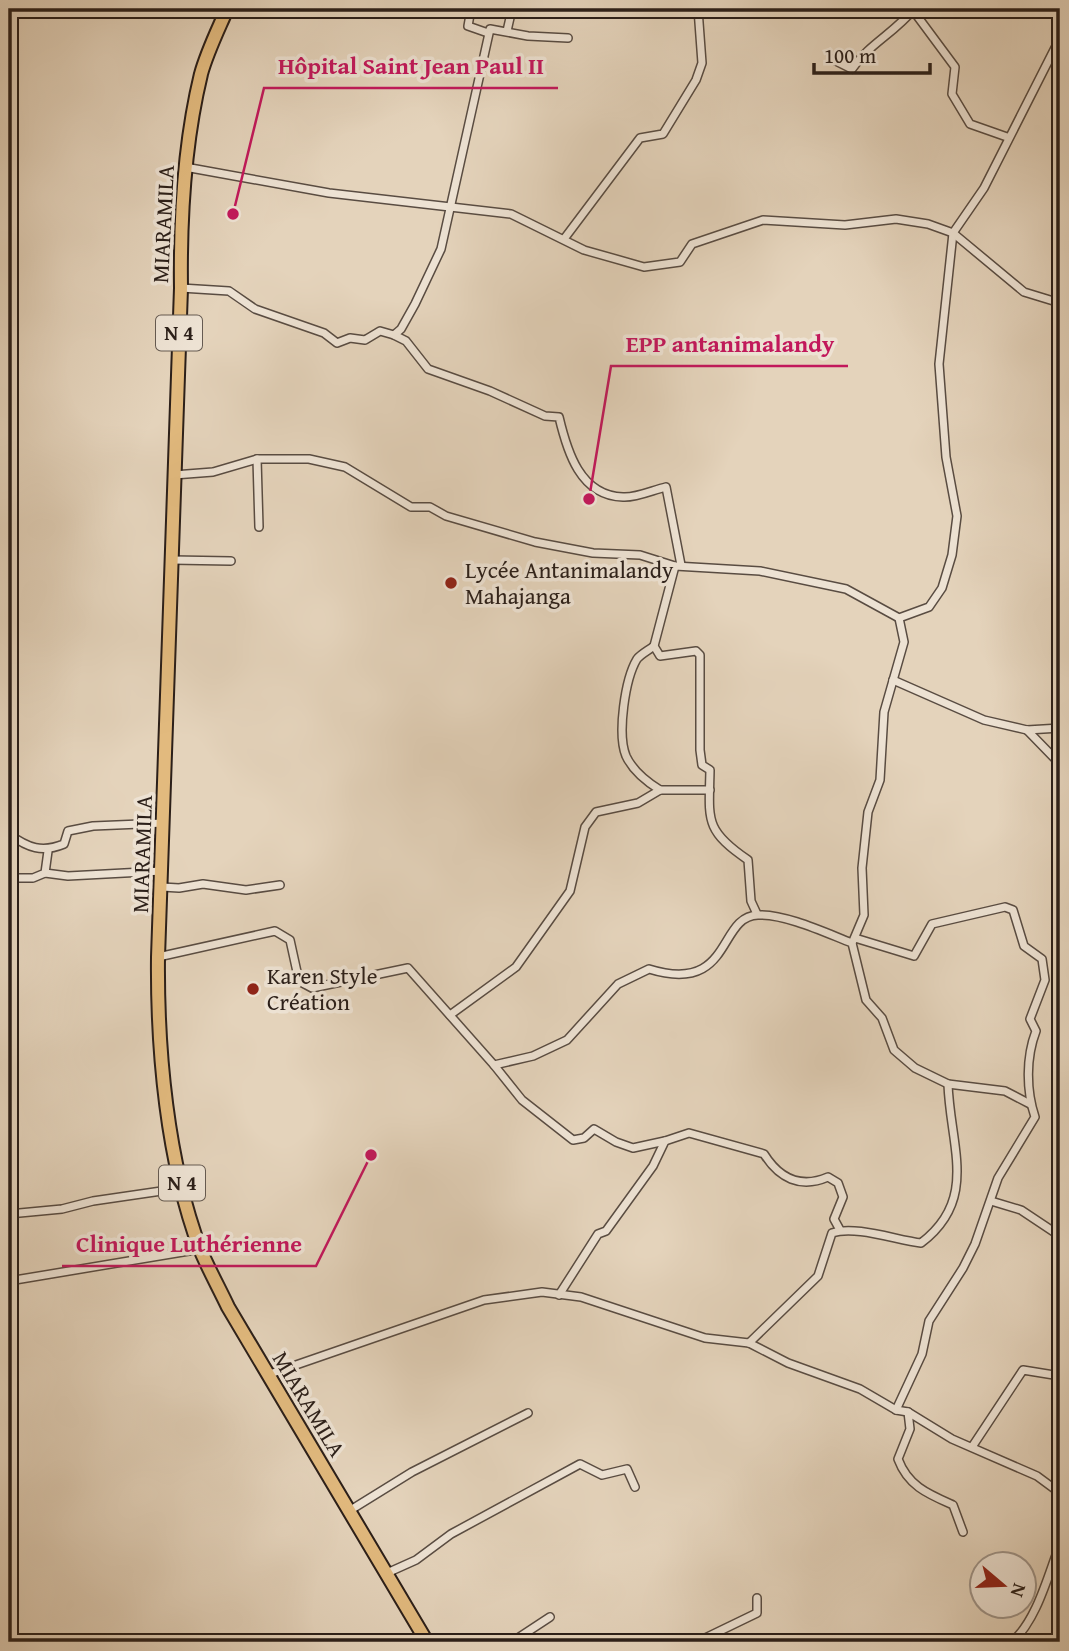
<svg xmlns="http://www.w3.org/2000/svg" width="1069" height="1651" font-family="'Gentium Book Plus',serif">
<rect width="100%" height="100%" fill="#e4d3bb"/>
<filter id="stains"><feTurbulence type="fractalNoise" baseFrequency=".00286" numOctaves="4"/><feColorMatrix values="0 0 0 0 .2 0 0 0 0 .09 0 0 0 0 .02 0 0 0 .5 -.17"/></filter>
<radialGradient id="worn" r=".72"><stop offset=".6" stop-color="#630" stop-opacity="0"/><stop offset="1" stop-color="#630" stop-opacity=".3"/></radialGradient>
<g fill="none" stroke-linecap="round" stroke-linejoin="round">
<g stroke="#594c42" stroke-width="10">
<g id="minor">
<path d="M471,9l-3,17 20,7"/>
<path d="M912,9l43,58 -3,27 18,30 37,13"/>
<path d="M507,31l5,-22"/>
<path d="M832,59l20,10c16,-24 42,-36 61,-59"/>
<path d="M185,167l144,26 182,21 73,36 60,17 36,-5 12,-18 71,-24 82,5 51,-6 32,5 25,9 71,59 36,11"/>
<path d="M564,239l76,-101 23,-4 33,-54 6,-17 -4,-54"/>
<path d="M181,288l48,3 26,18 69,24 13,10 13,-5 15,2 15,-9 14,4 7,-6 14,-25 26,-55 49,-220 38,7 40,2"/>
<path d="M394,335l12,6 22,28 62,22 55,25 14,1c8,34 21,79 64,80 13,1 30,-7 43,-10l15,78"/>
<path d="M257,459l2,68"/>
<path d="M174,475l39,-3 44,-13h52l36,8 66,40h19l16,9 89,26 58,11 47,2 35,11 85,5 86,18 53,29 30,-11 13,-19 10,-33 5,-39 -11,-59 -7,-93 14,-131 31,-45 76,-150"/>
<path d="M172,560l59,1"/>
<path d="M675,566l-21,80 6,10 36,-5 4,4v95l2,15 8,5c-1,50 -6,60 38,90l3,41 6,13"/>
<path d="M654,646c-5,4 -13,8 -17,13 -12,20 -20,75 -11,97 7,15 21,26 34,34"/>
<path d="M893,680l91,40 43,10 33,-2"/>
<path d="M1027,730l33,34"/>
<path d="M9,834c19,14 33,19 55,10l4,-13 25,-5 71,-3"/>
<path d="M45,873l23,3 94,-5"/>
<path d="M9,878h24l12,-5 3,-22"/>
<path d="M162,887l17,1 24,-4 43,6 34,-5"/>
<path d="M855,938l59,18 18,-32 73,-17 8,3 11,36 18,13 3,21 -15,39 6,12c-10,26 -10,59 -1,86l-37,61 -23,66 -12,24 -34,53 -7,33 -26,56"/>
<path d="M853,941l11,-26 -2,-47 6,-56 12,-32 4,-68 20,-70 -5,-24"/>
<path d="M158,957l117,-26 15,9 9,41 13,7 96,-20 86,97 39,-9 34,-16 51,-56 31,-15c84,26 68,-53 109,-54 28,-1 68,18 94,28l14,57 16,18 12,32 21,18 33,16 57,7 25,13"/>
<path d="M450,1015l66,-48 54,-76 15,-64 11,-15 42,-9 22,-13h50"/>
<path d="M494,1065l28,35 51,40 11,-2 10,-9 22,13 17,6 32,-7"/>
<path d="M991,1201l30,9 39,26"/>
<path d="M9,1214l53,-5 31,-8 89,-13"/>
<path d="M9,1281l192,-32"/>
<path d="M559,1295l39,-61 8,-3 47,-65 12,-25 24,-8 75,21c15,24 36,35 64,23l10,6 5,14 -9,22 6,11"/>
<path d="M749,1343l69,-67 14,-43c23,-8 64,7 89,10 58,-44 29,-97 27,-159"/>
<path d="M267,1375l217,-75 58,-8 39,5 124,41 44,5 39,20 72,26 36,21 12,2 44,27 85,37 23,17"/>
<path d="M908,1412l2,17 -12,30c10,27 30,35 55,46l10,27"/>
<path d="M972,1447l51,-77 37,6"/>
<path d="M349,1511l63,-39 116,-59"/>
<path d="M387,1573l29,-13 35,-26 129,-70 22,11 25,-6 8,18"/>
<path d="M512,1642l38,-25"/>
<path d="M697,1642l60,-29v-15"/>
<path d="M1012,1642c25,-22 36,-67 48,-98"/>
</g>
</g>
<g stroke="#2b1f19" stroke-width="16">
<path id="primary" d="M227,9c-9,21 -20,43 -26,65 -17,70 -21,142 -20,214l-23,669c-1,93 9,204 42,292 8,19 19,39 28,58l199,335"/>
</g>
<use href="#minor" stroke="#ede2d3" stroke-width="7"/>
<use href="#primary" stroke="#e2ba7e" stroke-width="12"/>
</g>
<g fill="#8f2418" stroke="#ede2d3" stroke-width="2.5">
<circle cx="451" cy="583" r="7"/>
<circle cx="253" cy="989" r="7"/>
</g>
<g text-anchor="middle" stroke-width="7" stroke-linejoin="round" paint-order="stroke">
<g fill="#ede2d3" stroke="#655a51" stroke-width="2">
<rect x="156" y="315.5" width="46" height="35" rx="5"/>
<rect x="159" y="1165.5" width="46" height="35" rx="5"/>
</g>
<g font-size="21" font-weight="bold" fill="#2b1f19">
<text x="179" y="340">N 4</text>
<text x="182" y="1190">N 4</text>
</g>
<g font-size="23" fill="#2b1f19" stroke="#ede2d3">
<text transform="translate(163 224) rotate(-87)" y="8">MIARAMILA</text>
<text transform="translate(142 854) rotate(-88)" y="8">MIARAMILA</text>
<text transform="translate(309 1404) rotate(59)" y="8">MIARAMILA</text>
</g>
<g font-size="23" fill="#2b1f19" stroke="#ede2d3" text-anchor="start">
<text x="465" y="578">Lycée Antanimalandy<tspan x="465" dy="26">Mahajanga</tspan></text>
<text x="267" y="984">Karen Style<tspan x="267" dy="26">Création</tspan></text>
</g>
</g>
<path fill="none" stroke="#c2185b" stroke-width="2.5" d="M233 214L264 88H558M589 499L611 366H848M371 1155L316 1266H62"/>
<g fill="#c2185b" stroke="#ede2d3" stroke-width="2.5">
<circle cx="233" cy="214" r="7"/>
<circle cx="589" cy="499" r="7"/>
<circle cx="371" cy="1155" r="7"/>
</g>
<g font-size="24" text-anchor="middle" font-weight="bold" fill="#c2185b" stroke="#ede2d3" stroke-width="7" stroke-linejoin="round" paint-order="stroke">
<text x="411" y="74">Hôpital Saint Jean Paul II</text>
<text x="730" y="352">EPP antanimalandy</text>
<text x="189" y="1252">Clinique Luthérienne</text>
</g>
<rect width="1069" height="1651" fill="none" stroke="#e4d3bb" stroke-width="35"/>
<rect x="10" y="10" width="1048" height="1630" fill="none" stroke="#2b1f19" stroke-width="3.5"/>
<rect x="18" y="18" width="1034" height="1616" fill="none" stroke="#2b1f19" stroke-width="2"/>
<g transform="translate(1003 1585) rotate(109)"><circle r="33" fill="#ede2d3" stroke="#9f9489" stroke-width="2"/>
<path d="M0-5L12 26L0 18L-12 26Z" fill="#8f2418"/>
<text y="-10" font-size="19" font-weight="bold" text-anchor="middle" fill="#2b1f19">N</text>
</g>
<path d="M814 63v10h116v-10" fill="none" stroke="#2b1f19" stroke-width="3.5"/>
<text x="824" y="63" font-size="21" fill="#2b1f19" stroke="#ede2d3" stroke-width="5" paint-order="stroke">100 m</text>
<rect width="100%" height="100%" filter="url(#stains)"/>
<rect width="100%" height="100%" fill="url(#worn)"/>
</svg>
